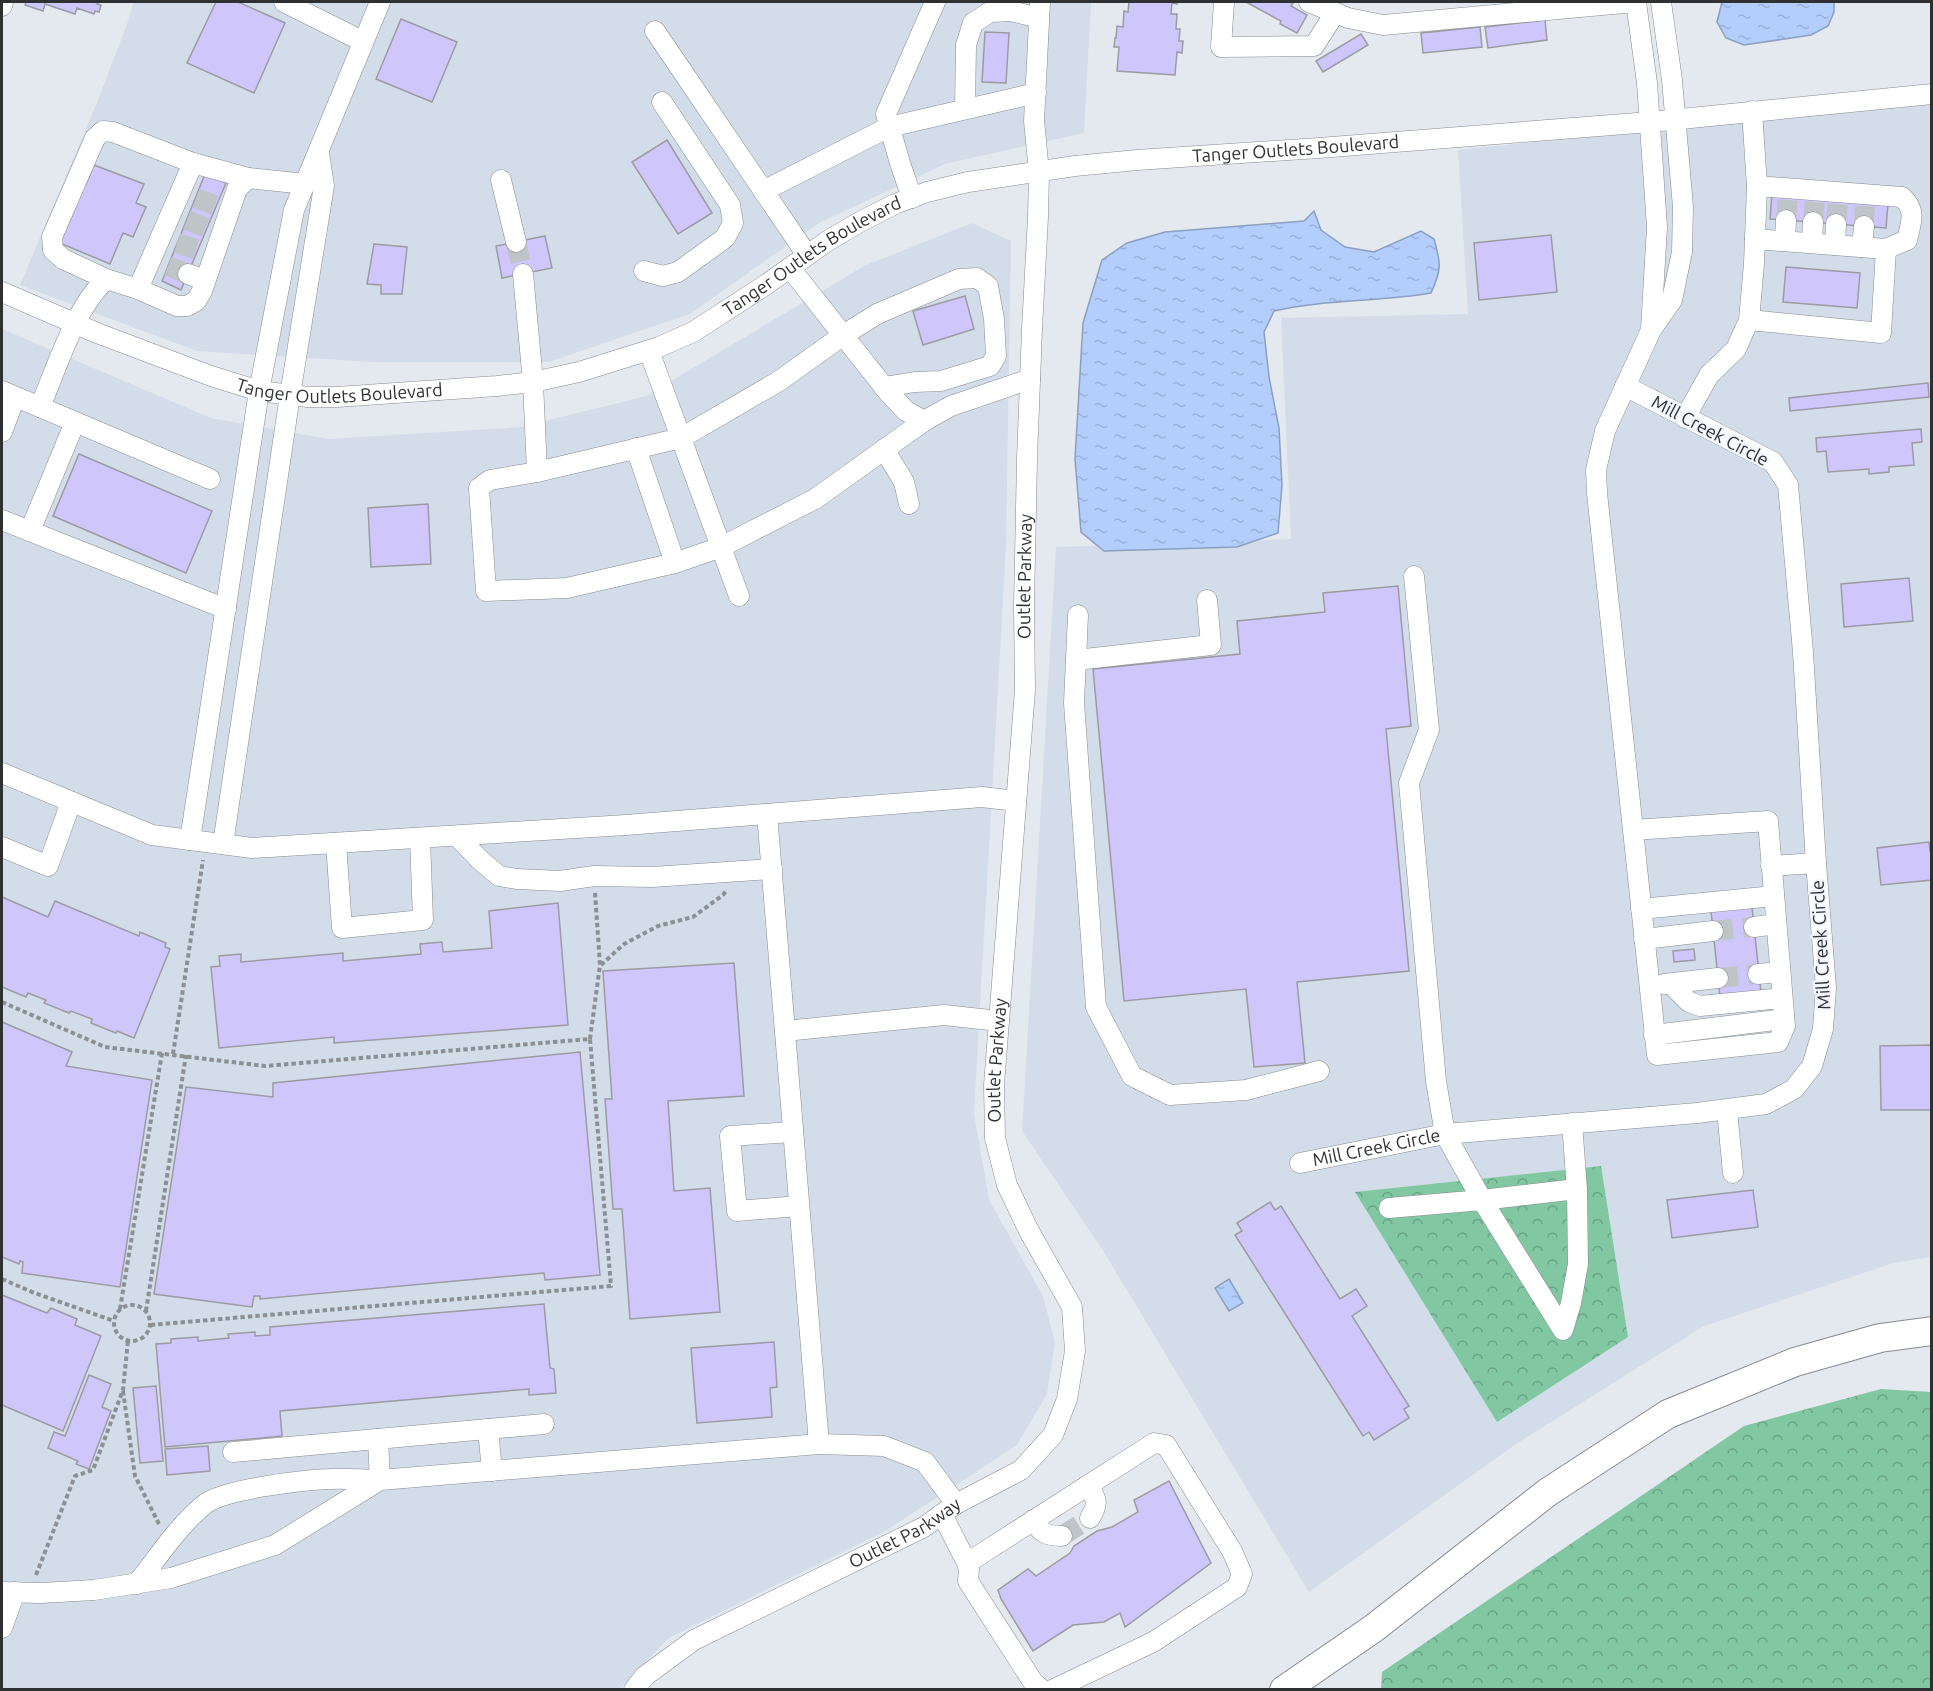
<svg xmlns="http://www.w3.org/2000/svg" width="1933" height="1691" font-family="Ubuntu,sans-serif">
<defs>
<pattern id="forest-crowns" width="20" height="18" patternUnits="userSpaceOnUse" patternTransform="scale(1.5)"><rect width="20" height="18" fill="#81c8a2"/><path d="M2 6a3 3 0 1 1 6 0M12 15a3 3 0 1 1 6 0" fill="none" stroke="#6aa385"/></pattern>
<pattern id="water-ripples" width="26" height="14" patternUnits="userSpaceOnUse" patternTransform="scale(1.5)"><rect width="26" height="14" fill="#b3cefd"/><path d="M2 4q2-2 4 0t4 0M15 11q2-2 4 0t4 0" fill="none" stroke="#9ab1d9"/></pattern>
</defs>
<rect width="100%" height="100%" fill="#e3e9ef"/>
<g fill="#d3dde9">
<path d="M134,2h957l-7,131 -139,31 -126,59 -129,91 -142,48h-175l-176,-11 -177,-66 76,-180 30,-78z"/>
<path d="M1931,101v1156l-38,6 -189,63 -188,118 -207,148 -207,-343 -80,-118 34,-584 235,-8 -10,-221 187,-4 -10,-164z"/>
<path d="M972,223l39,18 -5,306 -32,566 15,87 54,96 12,46 -8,52 -30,51 -130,85 -218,108 -49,51h-618v-1360l209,89 117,21 193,-12 125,-31 218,-130z"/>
</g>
<g fill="url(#forest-crowns)">
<path d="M1601,1166l27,171 -131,85 -142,-230z"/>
<path d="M1881,1389l50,3v297h-550l1,-17 362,-246z"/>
</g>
<g fill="url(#water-ripples)" stroke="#8b9fc0" stroke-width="1.5">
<path d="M1722,2h112v10l-6,14 -17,9 -67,10 -18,-7 -9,-16z"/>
<path d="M1314,211l7,19 24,17 29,5 47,-21 13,8c7,25 8,30 -3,54 -52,9 -106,6 -157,18l-10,21 5,45 10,51 3,57 -4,48 -41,14 -133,4 -23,-19 -6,-73 8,-136 19,-63 25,-17 38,-11 139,-11z"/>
<path d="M1229,1279l14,24 -14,8 -14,-23z"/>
</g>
<g fill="#cfc7fc" stroke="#9c9ba2" stroke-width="1.5">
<path d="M26,2h74l-3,2 4,1 -2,7 -4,-1 -1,3 -17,-6 -2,6 -30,-10 -2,7 -18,-6z"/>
<path d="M216,2h22l47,21 -31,70 -67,-30z"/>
<path d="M1129,2h48v2l-5,-1 -1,11h6l-1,15h4l-1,12h4l-1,12 -5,-1 -2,23 -58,-4 2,-24h-5l1,-9h1l1,-12 6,1 1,-16 4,1z"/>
<path d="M1246,2h45l2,1 -2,3 16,9 -10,18 -17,-9 1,-3z"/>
<path d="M401,19l56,23 -25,60 -56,-23z"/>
<path d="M1545,20l2,20 -59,8 -3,-21z"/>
<path d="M1480,27l2,20 -59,6 -2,-20z"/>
<path d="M985,32l24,1 -3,50 -24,-1z"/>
<path d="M1361,34l7,11 -45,27 -7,-11z"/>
<path d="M667,140l45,73 -34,21 -46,-72z"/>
<path d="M94,165l50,19 -8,19 10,4 -13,30 -10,-4 -13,31 -50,-21 14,-32 5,-30 7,3z"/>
<path d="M205,174l21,9 -45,107 -19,-9z"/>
<path d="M1772,194l116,10 -2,24 -116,-9z"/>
<path d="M1551,235l6,57 -78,8 -5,-57z"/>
<path d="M545,236l7,32 -50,10 -6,-32z"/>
<path d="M374,244l33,3 -5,47h-21v-9l-14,-1z"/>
<path d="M1786,267l74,6 -3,35 -74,-6z"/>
<path d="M965,296l9,33 -51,16 -10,-34z"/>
<path d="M1928,383l1,14 -139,14 -1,-13z"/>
<path d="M1921,429l1,13 -10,1 2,22 -25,2v5l-20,2v-5l-41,3 -2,-21 -9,1 -1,-14z"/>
<path d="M79,454l133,57 -26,62 -133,-57z"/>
<path d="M428,504l3,60 -60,3 -3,-59z"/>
<path d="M1909,578l4,43 -69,6 -3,-43z"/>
<path d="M1398,586l13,140 -25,3 23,242 -112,11 8,81 -51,4 -8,-78 -122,12 -31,-332 147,-15 -3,-33 88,-9 -2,-19z"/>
<path d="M1929,842l1,9h2v29l-51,5 -4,-37z"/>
<path d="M2,897l46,20 7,-16 84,35 1,-4 26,11 -1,4 5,2 -36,89 -17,-7 -1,2 -25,-10 1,-4 -21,-8 -2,2 -25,-10 2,-3 -18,-7 -2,4 -24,-10z"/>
<path d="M558,903l10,122 -234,18v-6l-115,11 -8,-81 9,-1 -1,-10 22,-2v8l102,-9v8l78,-7 -1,-10 22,-2 1,10 49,-4 -3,-37z"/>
<path d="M1752,907l9,86 -41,4 -9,-86z"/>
<path d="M1694,949l1,11 -21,2 -1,-11z"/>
<path d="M734,963l10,133 -76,5 6,90 36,-3 10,124 -90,7 -8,-110h-9l-8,-110h7l-9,-128z"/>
<path d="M2,1022l70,30 -6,14 86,14 -32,207 -98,-14 1,-11 -3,-1 -1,3 -17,-7z"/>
<path d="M1932,1045v65h-51l-1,-64z"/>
<path d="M580,1052l20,223 -55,5 -1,-7 -284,26v-3h-6l-2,11 -98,-13 32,-207 87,10v-14z"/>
<path d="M1753,1190l5,37 -86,11 -5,-38z"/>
<path d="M1270,1202l5,8 6,-4 59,93 16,-10 11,17 -15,10 57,90 -5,3 5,9 -35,22 -5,-8 -6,4 -128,-201 7,-4 -5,-8z"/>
<path d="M2,1295l45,18 4,-5 26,11 -2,6 26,11 -38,95 -61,-26z"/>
<path d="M544,1304l6,64 4,1 2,24 -27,2v-6l-249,22 2,25 -117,11 -9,-103 15,-1v-4l27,-2v4l31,-3 -1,-4 27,-2v4l15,-1v-8z"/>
<path d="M774,1342l3,45 -7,1 2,29 -75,6 -6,-75z"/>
<path d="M89,1375l22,9 -9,23 9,4 -22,58 -13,-5 2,-3 -30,-13 6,-16 11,4z"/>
<path d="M156,1386l7,75 -23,2 -7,-75z"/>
<path d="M208,1446l2,25 -43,4 -2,-26z"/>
<path d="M1169,1481l42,82 -86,64 -5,-14 -16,9 -31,3 -40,26 -32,-52 -3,-9 30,-21 8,7 34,-23 4,-7 23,-15 15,-4 26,-15 -4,-12z"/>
</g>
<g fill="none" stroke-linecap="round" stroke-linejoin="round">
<g stroke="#bfc4c9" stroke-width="20" stroke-dasharray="20 10" stroke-linecap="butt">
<path d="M196,198l21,8"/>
<path d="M187,220l20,8"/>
<path d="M1786,220l2,-25"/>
<path d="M1813,222l2,-24"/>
<path d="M1836,224l2,-24"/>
<path d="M1864,226l1,-24"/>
<path d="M516,242l7,32"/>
<path d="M177,243l21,7"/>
<path d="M168,266l20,8"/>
<path d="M1713,931l41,-4"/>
<path d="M1718,978l40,-4"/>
<path d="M1062,1536l28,-18"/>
</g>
<g stroke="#868b90" stroke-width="21">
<g id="minor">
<path d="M284,2l78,39"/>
<path d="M1224,2l-3,45 93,-1 21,-33"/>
<path d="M1309,2l39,16 35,7 252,-23"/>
<path d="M1636,2l11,81 10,144 -6,103"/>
<path d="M2,6l1,-4"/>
<path d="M655,31l152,224"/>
<path d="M965,108l1,-63 7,-22 17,-11 21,-1 28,7"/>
<path d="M501,180l15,62"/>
<path d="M763,191l126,-64 147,-34"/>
<path d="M912,198l-12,-35 -14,-49 49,-112"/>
<path d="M1755,239l131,10 21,-9c4,-18 10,-29 -5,-43l-145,-11"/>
<path d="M1785,241l1,-21"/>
<path d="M1812,243l1,-21"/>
<path d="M1835,245l1,-21"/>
<path d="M1862,247l2,-21"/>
<path d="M790,268l98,124 18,19 18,10 27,-15 79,-27"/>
<path d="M644,271l19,5 15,-4 47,-34 8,-15 -3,-18 -68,-103"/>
<path d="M188,274l17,6"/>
<path d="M523,274l10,108 4,90"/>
<path d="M106,279l-43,-20 -10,-9 -1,-13 43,-99 8,-7 10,1 80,31"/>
<path d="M138,289l55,-126 55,15"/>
<path id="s1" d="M2,292l95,41 114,43 48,15 49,6h29l160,-11 36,-4 46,-10 80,-25 34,-15 71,-46 65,-46 29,-17 37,-19 32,-12 41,-10 107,-16 62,-6 182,-12 331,-26 282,-28"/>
<path d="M1749,320l132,13 5,-84"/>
<path d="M649,351l90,245"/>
<path d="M2,391l208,88"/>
<path d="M40,407c17,-40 35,-99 66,-128l32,10 39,17h10l9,-5 6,-10 35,-102 11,-11 58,6"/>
<path d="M1685,418l24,-43 27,-26 13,-29 5,-56 3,-78 -5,-75"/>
<path d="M2,432l13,-35"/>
<path d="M636,448l39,115 46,-16 94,-48 109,-78"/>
<path d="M884,449l20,33 5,22"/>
<path d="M2,520l224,89"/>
<path d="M30,531l45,-109"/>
<path d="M675,563l-108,25 -81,3 -7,-103 11,-8 47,-8 144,-34 98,-57 63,-45 35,-22 82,-35 18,-1 11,8 6,33 2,37 -6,10 -49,15 -26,1 -31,5"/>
<path d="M1078,615l-4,88 22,304 36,69 38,19 76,-5 73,-19"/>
<path d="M1076,660l135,-15 -4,-45"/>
<path d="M2,773l150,62 100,13 374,-23 356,-28 34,4"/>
<path d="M767,814l52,630"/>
<path d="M1633,830l135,-9 17,205 -7,16 -121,13 -60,-562 -1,-23 9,-39 46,-101 21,-30 10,-48 1,-45 -11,-127 -11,-78"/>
<path d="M457,836l23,24 19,16 18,3 43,2 34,-5 58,1 120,-8"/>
<path d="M190,840l69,-449 35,-181 86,-208"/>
<path d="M336,843l6,85 81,-8 -3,-82"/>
<path d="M223,844l67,-449 34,-209 -5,-33"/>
<path d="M2,847l46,19 23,-64"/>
<path d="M1771,866l45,-3"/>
<path d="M1641,909l133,-13"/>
<path d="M1754,927l22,-3"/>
<path d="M1644,939l69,-8"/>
<path d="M1758,974l22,-2"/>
<path d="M1664,984l54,-6"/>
<path d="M1671,984l18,18 11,4 82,-8"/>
<path d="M785,1031l159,-16 55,6"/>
<path d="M1654,1035l130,-16"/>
<path d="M1727,1110l6,63"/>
<path d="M1572,1123l5,66"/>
<path d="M793,1132l-63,4 7,75 62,-5"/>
<path id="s2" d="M1300,1163l145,-29 252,-21 69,-9 28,-15 18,-23 11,-37 3,-41 -10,-125 -13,-211 -15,-167 -15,-23 -148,-76"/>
<path d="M1389,1208l93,-8 95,-11 1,75 -7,39 -8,27 -81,-130 -37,-66 -9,-53 -27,-298 20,-53 -15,-154"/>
<path d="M488,1429l4,42"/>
<path d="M233,1452l311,-28"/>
<path d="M1088,1485c9,15 11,18 2,33"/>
<path d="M942,1514l25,49 2,6 -1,12 65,101 9,8"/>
<path d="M1033,1520c8,13 14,16 29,16"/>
<path d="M967,1563l187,-120 12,2 66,106 10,23 -5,13 -84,55 -101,48"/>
<path d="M137,1584c21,-27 41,-58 68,-80 19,-15 99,-24 125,-25 16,-1 33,1 50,1l-2,-41"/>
<path d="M2,1592l39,1 53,-3 77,-12 104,-33 105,-65 439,-36 65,2 41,16 31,42"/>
<path d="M2,1628l13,-36"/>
<path id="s3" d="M634,1690l11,-14 49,-36 230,-113 32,-23 65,-34 32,-35 14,-36 8,-48 -3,-44 -43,-76 -22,-46 -12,-47 -1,-53 5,-64 26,-331 -1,-84 3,-147 5,-130 6,-112 1,-45 -5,-51 6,-119"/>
</g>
</g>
<g stroke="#868b90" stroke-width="30">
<path id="highway" d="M1284,1690l90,-62 174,-136 120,-78 127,-52 85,-24 52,-7"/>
</g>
<g stroke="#8c9094" stroke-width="4" stroke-dasharray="4.5 3" stroke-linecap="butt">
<path d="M601,965l23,-21 34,-18 35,-9 30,-22 3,-4"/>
<path d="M2,1002l103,45 160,19 325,-27 21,247 -461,39"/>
<path d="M590,1039l10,-74 -5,-72"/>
<path d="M173,1054l30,-194"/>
<path d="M2,1279l30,13 82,29"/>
<circle cx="132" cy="1323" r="18"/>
<path d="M120,1309l42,-256"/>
<path d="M146,1311l40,-256"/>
<path d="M123,1391l12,85 25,50"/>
<path d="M36,1575l39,-99 18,-6 30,-80 5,-50"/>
</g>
<use href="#minor" stroke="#fff" stroke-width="20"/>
<use href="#highway" stroke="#fff" stroke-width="28"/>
</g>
<g text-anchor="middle" stroke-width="4.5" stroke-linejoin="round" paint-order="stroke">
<g font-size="18" fill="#2e3032" stroke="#f1f7fc">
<text dy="6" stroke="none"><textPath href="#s1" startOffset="1364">Tanger Outlets Boulevard</textPath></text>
<text dy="6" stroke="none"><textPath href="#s1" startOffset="860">Tanger Outlets Boulevard</textPath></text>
<text dy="6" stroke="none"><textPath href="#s1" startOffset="356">Tanger Outlets Boulevard</textPath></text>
<text transform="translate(1710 431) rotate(28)" y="6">Mill Creek Circle</text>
<text dy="6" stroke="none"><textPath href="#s3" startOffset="1376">Outlet Parkway</textPath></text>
<text transform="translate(1821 945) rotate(-93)" y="6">Mill Creek Circle</text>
<text dy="6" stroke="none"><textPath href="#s3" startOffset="891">Outlet Parkway</textPath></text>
<text dy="6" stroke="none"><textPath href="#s2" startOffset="78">Mill Creek Circle</textPath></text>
<text dy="6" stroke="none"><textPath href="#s3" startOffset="315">Outlet Parkway</textPath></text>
</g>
</g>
<rect width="1933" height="1691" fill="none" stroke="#2e3032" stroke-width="6"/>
</svg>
